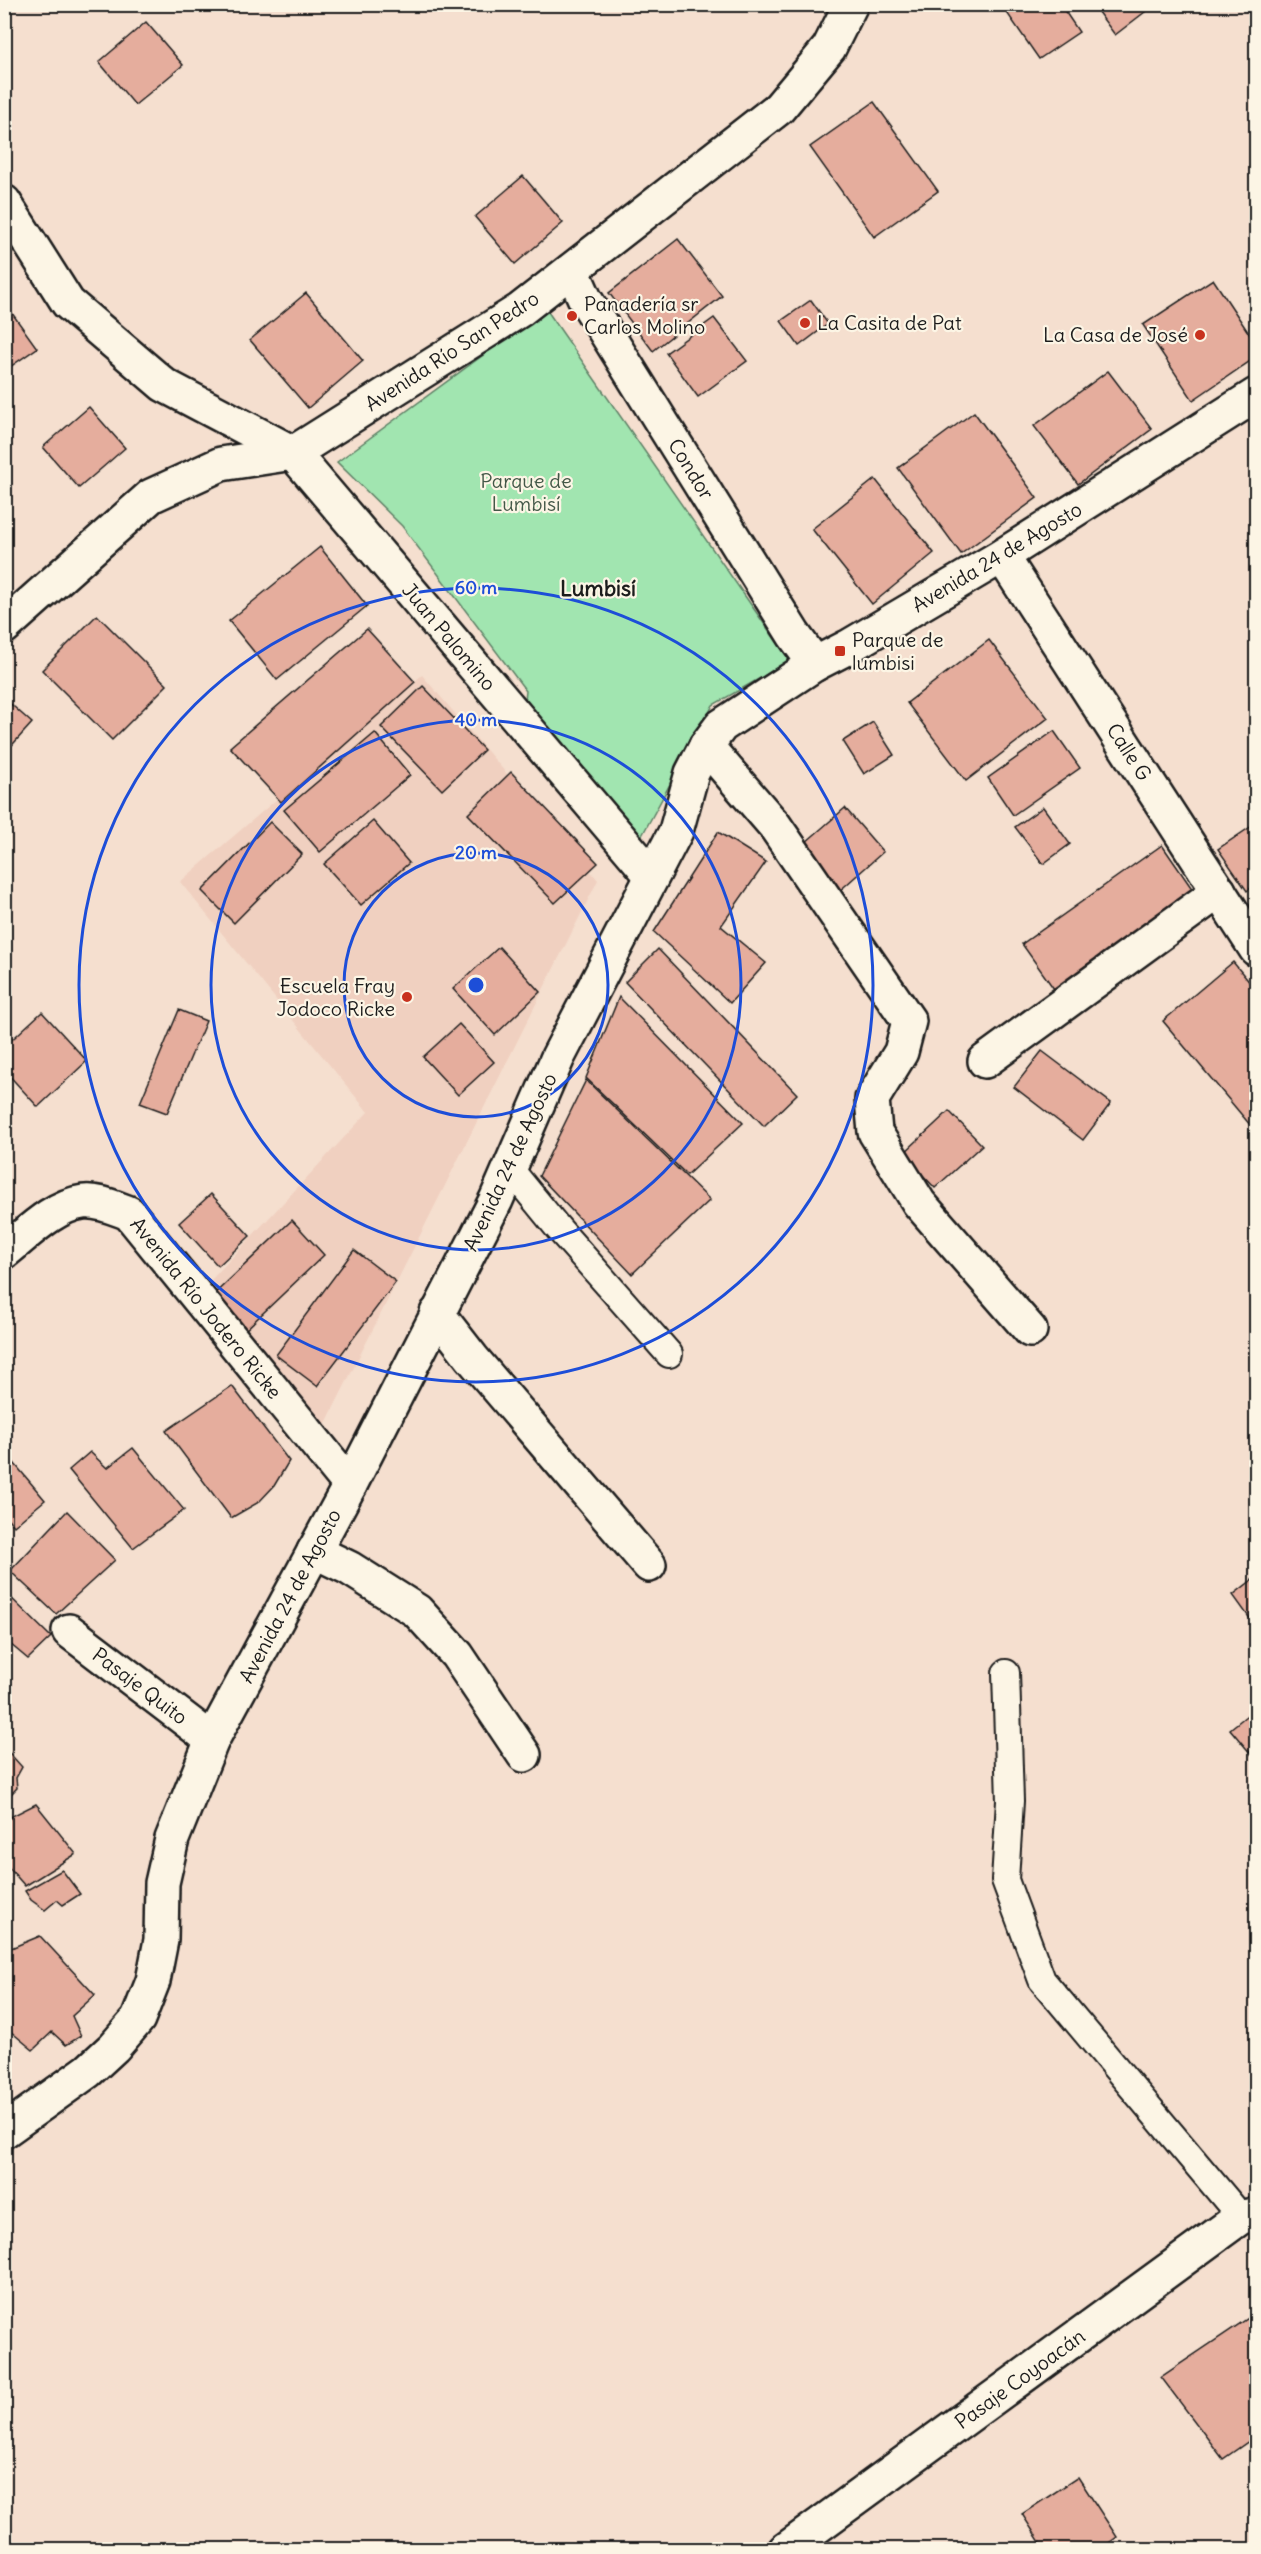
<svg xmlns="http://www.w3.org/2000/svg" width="1261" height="2554" font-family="Delius,sans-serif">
<rect width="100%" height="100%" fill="#f5dfcf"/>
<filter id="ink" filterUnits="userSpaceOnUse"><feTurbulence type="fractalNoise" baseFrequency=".0167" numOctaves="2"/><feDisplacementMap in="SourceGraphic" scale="12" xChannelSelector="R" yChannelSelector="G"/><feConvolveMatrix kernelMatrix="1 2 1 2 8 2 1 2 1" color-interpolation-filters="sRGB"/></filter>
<g filter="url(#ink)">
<path fill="#f0d0c0" d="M422,675l176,205 -274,547 -114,-146 158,-169 -188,-230z"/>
<path fill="#a1e5b0" stroke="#5e8066" stroke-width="1.5" d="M546,309l244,352 -77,44 -80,147 -111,-124 4,-37 -124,-165 -65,-64z"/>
<g fill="#e5ad9d" stroke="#1c1c1c" stroke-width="1.5">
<path d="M1001,4h59l19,28 -40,27z"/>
<path d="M1092,4h61l1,1 -39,30z"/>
<path d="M146,22l37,43 -48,40 -36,-43z"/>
<path d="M874,102l64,89 -64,46 -64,-90z"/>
<path d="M523,176l40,47 -48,41 -40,-47z"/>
<path d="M678,239l44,57 -69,55 -44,-58z"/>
<path d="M1213,279l43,65v13l-63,43 -50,-75z"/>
<path d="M306,293l57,68 -55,47 -58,-68z"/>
<path d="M811,300l17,24 -29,22 -18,-25z"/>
<path d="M4,302l33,46 -33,23z"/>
<path d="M714,318l33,43 -49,36 -32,-44z"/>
<path d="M1108,371l44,58 -74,55 -44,-58z"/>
<path d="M89,407l36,41 -46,40 -36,-41z"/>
<path d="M974,412l63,86 -76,56 -63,-86z"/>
<path d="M875,479l59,74 -62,51 -60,-75z"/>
<path d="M320,547l47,59 -90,74 -48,-59z"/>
<path d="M97,615l70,70 -55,55 -70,-70z"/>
<path d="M367,629l48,53 -134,120 -51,-55z"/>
<path d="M989,640l59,78 -82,63 -59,-78z"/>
<path d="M423,686l61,64 -42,40 -61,-63z"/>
<path d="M4,698l28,25 -28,31z"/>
<path d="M873,722l21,33 -30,19 -21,-33z"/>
<path d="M1054,731l26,37 -67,47 -25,-37z"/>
<path d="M375,733l35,42 -90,77 -36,-42z"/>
<path d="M511,772l87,91 -43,40 -87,-89z"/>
<path d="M1043,807l27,37 -27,20 -28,-37z"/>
<path d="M845,808l38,44 -47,42 -38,-45z"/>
<path d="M373,821l36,42 -48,42 -37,-41z"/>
<path d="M270,822l32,32 -68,69 -32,-32z"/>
<path d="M1252,826l4,6v52l-9,7 -29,-42z"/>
<path d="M718,832l48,30 -45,64 45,37 -36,40 -76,-71z"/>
<path d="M1162,845l31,45 -139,99 -32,-45z"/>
<path d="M499,947l41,45 -45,43 -42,-46z"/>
<path d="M658,949l139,145 -33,32 -139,-144z"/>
<path d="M1233,962l23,28v142l-93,-111z"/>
<path d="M619,997l124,126 -56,52 -101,-97z"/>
<path d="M179,1010l27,11 -39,92 -27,-10z"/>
<path d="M42,1012l45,49 -49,46 -34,-37v-23z"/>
<path d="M459,1024l35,38 -36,33 -35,-38z"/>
<path d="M1042,1051l69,52 -28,37 -69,-53z"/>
<path d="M586,1080l124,120 -78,74 -93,-98z"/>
<path d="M949,1111l33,34 -47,43 -32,-34z"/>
<path d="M211,1194l39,42 -32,30 -39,-43z"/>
<path d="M292,1220l32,35 -84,80 -32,-35z"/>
<path d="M354,1250l42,32 -79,104 -41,-31z"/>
<path d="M232,1386l57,75 -15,25 -15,16 -28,16 -65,-87z"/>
<path d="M133,1448l51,62 -51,38 -64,-78 21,-18 17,16z"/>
<path d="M14,1463l31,37 -31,26 -10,-12v-44z"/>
<path d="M67,1511l48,49 -59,54 -46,-43z"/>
<path d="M1256,1577v50l-23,-32z"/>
<path d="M4,1591l47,46 -23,22 -24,-20z"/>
<path d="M1256,1708v52l-26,-31z"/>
<path d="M4,1747l18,20 -6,11 1,10 -13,13z"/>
<path d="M36,1804l40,50 -51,32 -21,-24v-38l8,-8z"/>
<path d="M62,1870l18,24 -17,11 -6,-5 -12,10 -14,-10 -6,-9z"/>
<path d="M40,1936l55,59 -23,21 9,20 -15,9 -14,-13 -19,18 -29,-24v-75z"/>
<path d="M1256,2313v123l-33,23 -62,-82z"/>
<path d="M1078,2477l39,60 -18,13h-54l-23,-36z"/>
</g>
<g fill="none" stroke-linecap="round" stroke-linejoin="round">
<g stroke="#1c1c1c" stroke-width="30">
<g id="service">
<path d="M509,1168l49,60 111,126"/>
<path d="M1006,1673l4,128 -5,79 37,100 199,237"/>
</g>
</g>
<g stroke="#1c1c1c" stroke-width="38">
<path id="pedestrian" d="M293,453l359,423"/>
</g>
<g stroke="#1c1c1c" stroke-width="38">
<g id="minor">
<path d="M4,202l64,101 96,82 129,68"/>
<path d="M572,270l13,29 209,336 21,29"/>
<path d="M1002,556l254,393"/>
<path d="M706,746l69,80 134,195 -8,31 -29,47 3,33 44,71 111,127"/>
<path d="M985,1061l234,-170"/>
<path d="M4,1252c23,-18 49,-46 79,-50 15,-2 32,6 46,11l221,272"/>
<path d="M437,1313l35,45 177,207"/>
<path d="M314,1551l35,17 68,43 40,44 67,100"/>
<path d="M69,1631l143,109"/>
<path d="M785,2550l456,-333 15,-2"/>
</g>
</g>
<g stroke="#1c1c1c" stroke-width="38">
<g id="tertiary">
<path d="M4,627l147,-131 70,-32 72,-11 227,-143 259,-202 50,-60 22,-44"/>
<path d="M4,2131l84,-60 26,-24 24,-28 15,-38 8,-41 1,-57 10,-44 40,-99 138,-255 146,-285 62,-143 118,-226 16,-58 14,-27 15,-20 94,-62 33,-17 154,-91 254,-161"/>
</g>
</g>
<use href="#service" stroke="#fcf5e5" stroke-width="26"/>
<use href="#pedestrian" stroke="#fcf5e5" stroke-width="33"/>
<use href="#minor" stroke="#fcf5e5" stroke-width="33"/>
<use href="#tertiary" stroke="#fcf5e5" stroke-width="33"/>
</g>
</g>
<g fill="none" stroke="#1d4ed8" stroke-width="3">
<circle cx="476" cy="985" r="132"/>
<circle cx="476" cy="985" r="265"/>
<circle cx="476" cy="985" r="397"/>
</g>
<g fill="#c8321e" stroke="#fcf5e5" stroke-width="2">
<circle cx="572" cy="316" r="6"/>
<circle cx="805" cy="323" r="6"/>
<circle cx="1200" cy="335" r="6"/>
<rect x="834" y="645" width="12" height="12" rx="3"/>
<circle cx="407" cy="997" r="6"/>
</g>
<g text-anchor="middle" stroke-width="4.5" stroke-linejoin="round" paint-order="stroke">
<g font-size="20" fill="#1c1c1c" stroke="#fcf5e5" text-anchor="start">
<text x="584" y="311">Panadería sr<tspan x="584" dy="23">Carlos Molino</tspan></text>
<text x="817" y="330">La Casita de Pat</text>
<text x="1188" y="342" text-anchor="end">La Casa de José</text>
<text x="852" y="647">Parque de<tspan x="852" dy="23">lumbisi</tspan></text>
<text x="395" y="993" text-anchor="end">Escuela Fray<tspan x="395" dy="23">Jodoco Ricke</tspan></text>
</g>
<g font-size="20" fill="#1c1c1c" stroke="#fcf5e5">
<text transform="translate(452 351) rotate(-33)" y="7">Avenida Río San Pedro</text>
<text transform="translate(691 469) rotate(58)" y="7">Condor</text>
<text transform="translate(997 557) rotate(-31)" y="7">Avenida 24 de Agosto</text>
<text transform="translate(449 637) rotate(50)" y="7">Juan Palomino</text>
<text transform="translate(1129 752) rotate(57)" y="7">Calle G</text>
<text transform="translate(510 1162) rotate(-65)" y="7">Avenida 24 de Agosto</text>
<text transform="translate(206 1308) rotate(51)" y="7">Avenida Río Jodero Ricke</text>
<text transform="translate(290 1596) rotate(-62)" y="7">Avenida 24 de Agosto</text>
<text transform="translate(140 1686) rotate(37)" y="7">Pasaje Quito</text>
<text transform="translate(1020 2379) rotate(-36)" y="7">Pasaje Coyoacán</text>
</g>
<g font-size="20" fill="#445848" stroke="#fcf5e5">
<text x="526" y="488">Parque de<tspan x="526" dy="23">Lumbisí</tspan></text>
</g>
<g font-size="22" font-weight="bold" fill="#1c1c1c" stroke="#fcf5e5">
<text x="598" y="596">Lumbisí</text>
</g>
</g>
<circle cx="476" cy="985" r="9" fill="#1d4ed8" stroke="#fcf5e5" stroke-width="3"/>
<g font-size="18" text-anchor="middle" font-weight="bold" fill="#1d4ed8" stroke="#fcf5e5" stroke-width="4.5" stroke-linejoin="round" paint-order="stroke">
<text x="476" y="594">60 m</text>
<text x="476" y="726">40 m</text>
<text x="476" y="859">20 m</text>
</g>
<rect width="1261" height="2554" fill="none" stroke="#fcf5e5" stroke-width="24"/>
<rect x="12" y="12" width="1237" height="2530" fill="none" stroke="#1c1c1c" stroke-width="2" filter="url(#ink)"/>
</svg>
